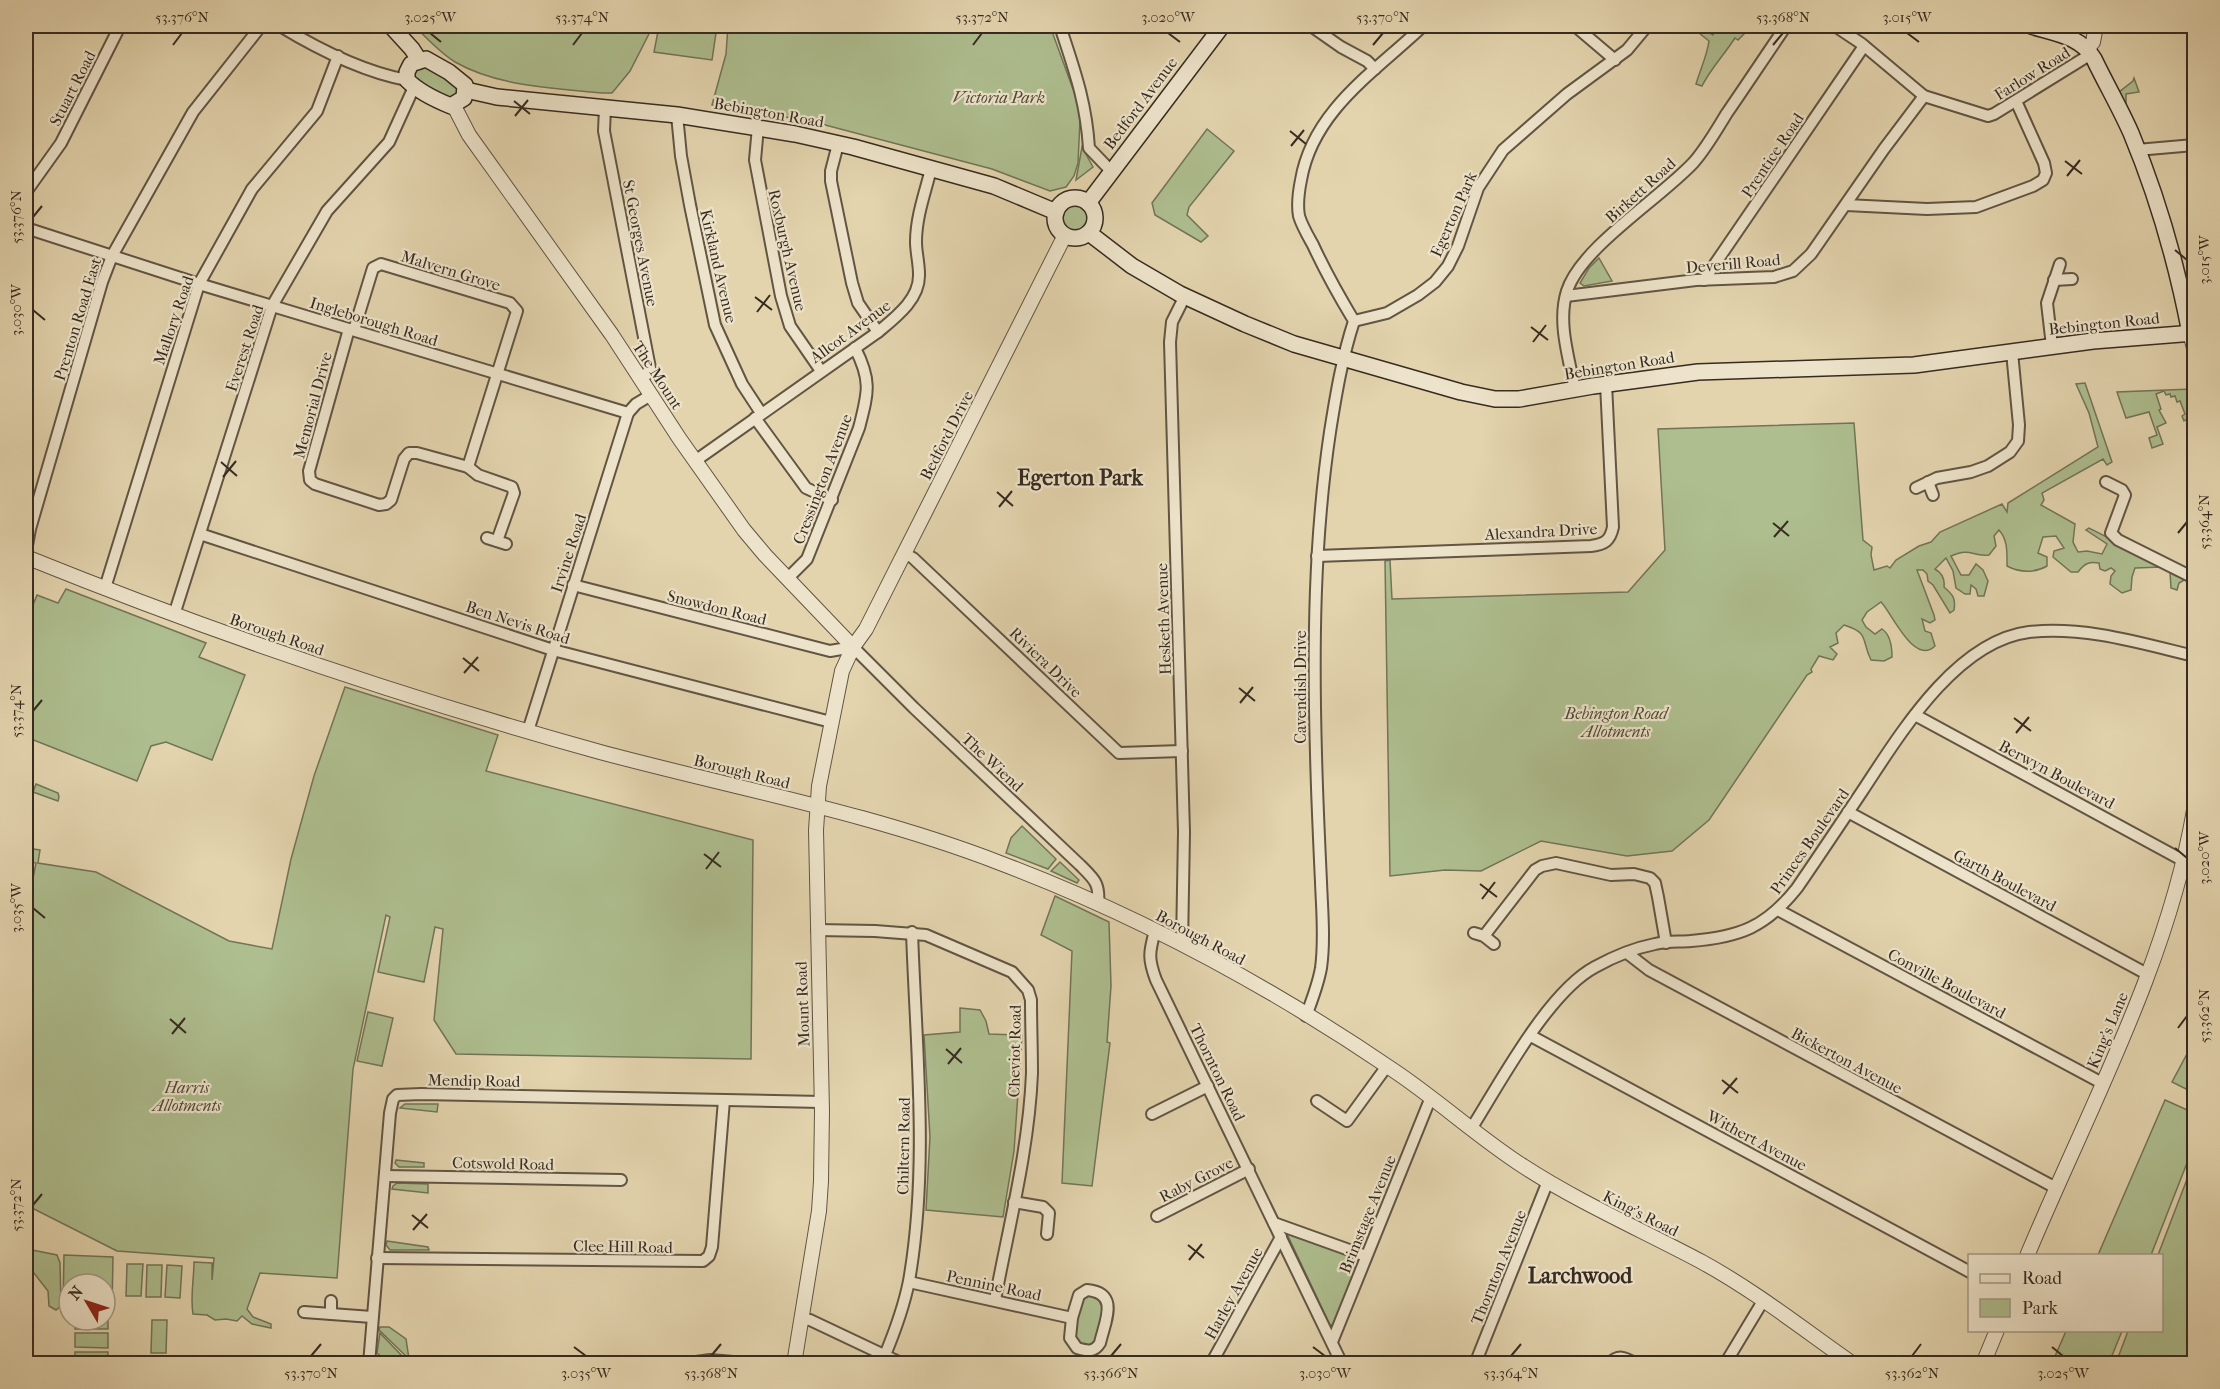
<svg xmlns="http://www.w3.org/2000/svg" width="2220" height="1389" font-family="'IM FELL French Canon',serif">
<rect width="100%" height="100%" fill="#e3d4ae"/>
<filter id="stains"><feTurbulence type="fractalNoise" baseFrequency=".00333" numOctaves="4"/><feColorMatrix values="0 0 0 0 .2 0 0 0 0 .09 0 0 0 0 .02 0 0 0 .5 -.17"/></filter>
<radialGradient id="worn" r=".72"><stop offset=".6" stop-color="#630" stop-opacity="0"/><stop offset="1" stop-color="#630" stop-opacity=".3"/></radialGradient>
<g fill="#aebe8f" stroke="#727458" stroke-width="1.5">
<path d="M414,26h239l-23,45 -18,22h-9c-49,-5 -104,-6 -148,-31 -15,-9 -28,-24 -41,-36z"/>
<path d="M659,26h58l-5,34 -58,-8z"/>
<path d="M728,26h322l27,74 3,20 -2,43 -4,13 -8,11 -16,4 -58,-22 -182,-48 -98,-16 14,-51z"/>
<path d="M1716,26h30l-2,2v6l-6,6 -3,-2c-11,17 -24,30 -33,48l-6,-2c4,-14 11,-28 13,-43l-15,-12 7,-1 12,7z"/>
<path d="M424,65l36,23 -5,13 -37,-18 -4,-7 1,-6z"/>
<path d="M2134,78l5,14 -13,2v12l-7,-14 14,-11z"/>
<path d="M1207,129l27,22 -45,56 -2,8 21,21 -7,6 -46,-27 -3,-12z"/>
<path d="M1082,147l11,20 -17,13z"/>
<circle cx="1075" cy="218" r="15"/>
<path d="M1599,258l13,23 -28,5 -4,-3 9,-15z"/>
<path d="M2085,383l27,79 -5,3 -4,-6 -61,34 2,7 -3,5 34,19 -2,18 5,10 9,-1 15,3 5,-10 -21,-14 3,-2 94,47 3,4 -7,4 -2,7 -6,-2 -1,-16 -8,-5 -27,1 -3,9 -1,13 -9,3 -12,-9 1,-8 4,-5 -4,-3 -6,3 -5,-2 -1,-6c-10,-2 -15,1 -21,9h-7l-18,-15 1,-6 10,-3 -8,-12 -13,1 -5,16 9,4v9c-12,7 -27,7 -40,0 0,-13 1,-26 -8,-36l-5,6 2,10 -7,9c-18,2 -17,-8 -38,1l10,19h8l7,-11 7,6 5,11 -4,15h-6l-2,-7 -5,-4 -1,9h-5l-9,-6 -3,-17 -7,-13 -11,11c7,4 10,10 9,18 9,8 12,11 10,23l-4,3 -17,-28 -5,-4 -1,-7 -4,-4h-6l17,45 1,5 -5,3 -8,-4 3,12 6,2 4,13c-21,20 -43,-33 -54,-44l-14,10 -5,8 4,7 9,7 7,-5c9,6 10,18 10,28l-8,4 -13,-1c-10,-20 -1,-27 -27,-35l-8,8 2,10 -8,4 7,7 -4,6 -14,-4 -8,13 1,3 -5,3 -98,145 -37,31 -45,5 -86,-15 -60,30 -36,-1 -55,6 -5,-315 5,-1 2,39 236,-7 37,-42 -7,-121 196,-6 9,117 9,7 -1,8 3,15 13,-4 3,2 6,-8 23,-14 12,-4 9,-10 62,-28 5,8 1,-9 90,-56 -9,-34 -13,-29z"/>
<path d="M2192,389l2,9v17l-10,6 -2,-5 3,-2 -5,-13 -3,1 -2,-6 -4,1 -1,-3 -4,1 -2,-4 -8,3 5,15 -2,1 7,13 -9,4 6,17 -11,4 -3,-10 8,-3 -8,-23 -23,6 -9,-26z"/>
<path d="M66,589l140,54 -7,14 46,18 -33,85 -46,-18 -15,4 -14,35 -111,-44v-27l4,-11 -4,-12v-64l11,-28 21,8z"/>
<path d="M345,687l153,48 -12,36 267,69 -2,219 -295,-5 -22,-34 9,-91 -8,-2 -11,55 -46,-10 12,-55 -4,-2 -33,154 -16,209 -77,-5 -13,36 6,8 18,7v4l-19,-4 -10,-8 -5,5 -11,-2 -11,1 -8,-5 -14,-1c-3,-17 1,-35 1,-52l18,1v17l2,-22 -97,-7 -91,-46v-291l10,-51 -10,-2v-13l14,2 -2,13 58,9 133,69 43,8 19,-90 23,-83z"/>
<path d="M36,784l22,9 1,4 -1,4 -25,-9z"/>
<path d="M1022,826l34,33 -8,10 -42,-16 5,-15z"/>
<path d="M1060,862l19,18 -2,3 -26,-12z"/>
<path d="M1055,896l54,26 2,64 -4,56 3,1 -18,143 -30,-3 10,-232 -31,-16z"/>
<path d="M960,1008l20,2 6,11 3,13 33,1 -8,116 -11,66 -77,-7 4,-73 -6,-102 36,-3z"/>
<path d="M368,1012l25,6 -11,48 -25,-5z"/>
<path d="M2194,1033v60l-22,-11 16,-30z"/>
<path d="M2165,1100l29,13v32l-43,110h-53z"/>
<path d="M405,1104h33l-1,8 -37,-4z"/>
<path d="M396,1160l28,3v4h-25l-4,-4z"/>
<path d="M2194,1161v202h-78l12,-32 34,-1v-74l-4,-1z"/>
<path d="M397,1183l31,1v9l-36,-4 1,-3z"/>
<path d="M1288,1231l74,28 -28,66h-4l-43,-91z"/>
<path d="M387,1241l41,6 1,3h-39l-4,-5z"/>
<path d="M32,1250l25,5 3,8 1,43 -5,4 -7,-4 -1,-15 -18,-23 -3,-13z"/>
<path d="M64,1255l49,2 -1,50 -7,-1v-22h-36v21l-6,-1z"/>
<path d="M127,1264h16l-2,32h-15z"/>
<path d="M147,1265h15l-1,32h-15z"/>
<path d="M167,1265l15,1 -2,32 -15,-1z"/>
<path d="M1088,1294h6l11,8 -8,40 -3,5 -17,-2c-1,-3 -3,-6 -3,-10 -1,-8 6,-36 14,-41z"/>
<path d="M105,1314l3,1v14h-33v-9h30z"/>
<path d="M152,1320h15l-1,33h-15z"/>
<path d="M380,1327h9l17,12 3,20 -30,-29z"/>
<path d="M2066,1331v-1l56,1 -13,32h-57z"/>
<path d="M75,1333h33v15l-33,-1z"/>
<path d="M380,1333l24,25h-21l-6,-5z"/>
<path d="M75,1352h33l-1,11h-32z"/>
</g>
<g fill="none" stroke-linecap="round" stroke-linejoin="round">
<g stroke="#615544" stroke-width="14">
<g id="minor">
<path d="M280,26c38,23 83,46 127,54"/>
<path d="M1060,26c14,43 26,75 29,122l22,23"/>
<path d="M1311,26l30,21 26,14 8,8"/>
<path d="M1575,26l40,34"/>
<path d="M1835,26l27,18 62,52 64,20 6,-2 97,-60"/>
<path d="M26,29l1,-3"/>
<path d="M605,108l-1,23 46,237 -7,12"/>
<path d="M677,115l4,41 9,49 25,120 27,59 19,29"/>
<path d="M758,127l-3,33 26,136 9,30 31,45"/>
<path d="M838,144l-7,27v10l21,102 6,20 20,29"/>
<path d="M2137,150l57,-5"/>
<path d="M26,192l35,-49 59,-117"/>
<path d="M1846,205l81,4 49,-2 57,-21 10,-6 3,-7 -2,-10 -28,-62"/>
<path d="M26,228l173,56 429,129"/>
<path d="M1704,280l160,-234"/>
<path d="M2054,280l18,-1"/>
<path d="M1566,296l130,-16 78,-3 19,-6 18,-17 73,-105 40,-53"/>
<path d="M1354,321l33,-8 31,-18 17,-13 13,-16 10,-20 20,-58 25,-38 64,-56 60,-44 20,-24"/>
<path d="M349,329l-40,142 1,9 5,4 64,21 7,-1 5,-4 13,-41 5,-6h8l51,14"/>
<path d="M354,330l19,-62 8,-4 129,39 7,8 -49,156"/>
<path d="M2052,346l-5,-43 13,-39"/>
<path d="M1575,390c-6,-32 -18,-68 -8,-99 14,-44 94,-93 127,-129 13,-15 23,-33 33,-49 20,-29 39,-58 59,-87"/>
<path d="M755,418l51,70 26,12"/>
<path d="M695,461l183,-129c18,-15 42,-33 41,-58 0,-11 -3,-22 -3,-32 0,-25 9,-49 15,-73"/>
<path d="M468,467l10,8 34,12 2,6 -17,48"/>
<path d="M1928,482l5,13"/>
<path d="M2106,482l16,8 3,5 -14,38 7,7 76,38"/>
<path d="M1916,488l21,-10 34,-6 17,-6 22,-14 8,-11 1,-16 -7,-73"/>
<path d="M200,534l353,116 278,72"/>
<path d="M487,538l19,6"/>
<path d="M26,551l4,-22 72,-247 10,-26 81,-144 68,-86"/>
<path d="M904,553l9,5 206,195 63,-2"/>
<path d="M1317,556l274,-10c14,-2 19,-5 22,-19l-7,-143"/>
<path d="M787,579l20,-20 52,-131c9,-35 13,-47 -4,-80"/>
<path d="M573,585l257,66 23,-4 61,61 166,157c14,14 20,18 18,39"/>
<path d="M105,588l94,-304 53,-95 65,-78 21,-55"/>
<path d="M174,615l98,-309 55,-95 62,-69 25,-55"/>
<path d="M1915,715l269,146"/>
<path d="M528,731l100,-318 8,-9 15,-9"/>
<path d="M1848,812l299,162"/>
<path d="M1778,910l324,173"/>
<path d="M817,930l58,1 51,4 86,37 16,18 3,10c0,24 1,49 1,73 -3,76 -23,152 -37,227"/>
<path d="M1155,931c-6,21 -7,28 1,49l186,384"/>
<path d="M1474,933l10,3 10,8"/>
<path d="M1484,936l51,-66 7,-4 14,-3 55,12 23,-1 16,4 5,5 3,14 8,46"/>
<path d="M1182,945l2,-113 -14,-490 2,-20 13,-26"/>
<path d="M1627,953l22,17 407,218"/>
<path d="M1306,1016c6,-16 12,-31 15,-48 4,-28 1,-58 0,-86 -2,-43 -4,-85 -5,-128 -3,-107 -2,-215 14,-322 6,-38 12,-74 24,-111 -15,-25 -29,-50 -41,-76 -5,-9 -11,-19 -14,-29 -2,-11 0,-26 2,-36 12,-70 75,-109 122,-154"/>
<path d="M1531,1036l439,236"/>
<path d="M1317,1101l30,20 40,-55"/>
<path d="M1152,1114l56,-28"/>
<path d="M1471,1129c29,-46 77,-137 124,-162 18,-10 40,-19 60,-23 11,-3 24,-2 36,-3 49,-4 75,-14 106,-53 22,-32 44,-65 66,-98 37,-56 93,-149 166,-158 56,-6 111,11 165,24"/>
<path d="M385,1176l236,4"/>
<path d="M1014,1202l29,5 6,6 -2,21"/>
<path d="M1157,1216l92,-47"/>
<path d="M1274,1223l92,33"/>
<path d="M377,1258l326,3 6,-5 3,-9 12,-147"/>
<path d="M909,1282l163,36"/>
<path d="M1087,1290c33,3 18,31 13,53 -6,10 -13,8 -23,5l-7,-10 2,-20 7,-23z"/>
<path d="M304,1312l68,5"/>
<path d="M331,1314v-13"/>
<path d="M802,1319l8,1 93,44"/>
<path d="M1332,1342l99,-245"/>
<path d="M885,1355c10,-24 19,-49 24,-74 20,-115 7,-232 3,-349"/>
<path d="M369,1362l23,2"/>
<path d="M369,1364l21,-251 3,-14 4,-4 24,-1 401,8"/>
<path d="M682,1364l28,-4 47,4"/>
<path d="M1211,1364l70,-127"/>
<path d="M1475,1364l73,-183"/>
<path d="M1609,1364c9,-10 16,-7 27,0"/>
<path d="M1725,1364l38,-63"/>
</g>
</g>
<g stroke="#615544" stroke-width="16">
<g id="tertiary">
<path d="M2088,48l5,-6 3,-16"/>
<path d="M454,106l15,29 143,200 67,103 65,92 21,25 88,92"/>
<path d="M2190,333l4,15"/>
<path d="M26,557c188,76 379,141 574,195 134,36 271,61 400,111 138,52 271,124 393,207 45,30 85,67 130,96 57,37 119,64 179,96 53,29 101,67 151,102"/>
<path d="M2027,1256c60,-144 141,-292 167,-446"/>
<path d="M794,1364l25,-153 2,-30 1,-70 -6,-281 3,-44 23,-115 11,-24 13,-18 199,-394"/>
<path d="M1983,1364l14,-34"/>
</g>
</g>
<g stroke="#362b20" stroke-width="18">
<g id="secondary">
<path d="M391,26l21,23 7,11"/>
<path d="M2031,26c23,7 50,10 63,33 12,25 26,49 37,74 27,65 46,132 59,200"/>
<path d="M426,59l23,13 16,13 -1,13 -13,8c-15,-6 -32,-14 -44,-26v-8l4,-8z"/>
<path d="M466,90l31,7 180,18 118,19 58,13 141,39 62,26"/>
<circle cx="1075" cy="218" r="20"/>
<path d="M1088,203l134,-177"/>
<path d="M1089,233l43,33 48,28 65,30 49,20 167,48 34,7h24l74,-13 105,-14 216,-7 179,-24 101,-8"/>
</g>
</g>
<use href="#minor" stroke="#ede3ca" stroke-width="10"/>
<use href="#tertiary" stroke="#ede3ca" stroke-width="14"/>
<use href="#secondary" stroke="#ede3ca" stroke-width="15"/>
</g>
<path fill="none" stroke="#362b20" stroke-width="2" d="M430,33l11,9M1168,33l12,9M1907,33l12,9M173,45l9,-12M573,45l9,-12M973,45l9,-12M1373,45l10,-12M1773,45l10,-12M514,101l16,13M515,116l13,-16M1290,131l16,13M1291,146l13,-16M2065,161l17,13M2067,176l13,-16M33,217l9,-11M2175,250l12,10M755,297l17,13M33,310l12,10M757,312l13,-17M1531,327l17,13M1533,342l13,-17M221,462l16,14M223,477l13,-16M997,492l16,14M999,507l13,-16M1773,523l16,13M2178,533l9,-11M1774,537l14,-16M463,658l16,13M464,673l14,-16M1239,688l16,13M1240,703l13,-16M33,711l9,-11M2014,718l17,13M2016,733l13,-16M2175,848l12,10M704,854l17,13M706,869l13,-17M1480,884l17,13M1482,899l13,-17M33,908l12,10M170,1019l16,14M2178,1028l9,-12M172,1034l13,-16M946,1049l16,14M948,1064l13,-16M1722,1080l16,13M1723,1094l14,-16M33,1205l9,-11M412,1215l16,13M413,1230l14,-16M1188,1245l16,13M1189,1260l13,-16M574,1347l12,9M1313,1347l12,9M2052,1347l11,9M311,1356l10,-12M711,1356l10,-12M1111,1356l10,-12M1511,1356l10,-12M1912,1356l9,-12"/>
<g text-anchor="middle" stroke-width="4.5" stroke-linejoin="round" paint-order="stroke">
<g font-size="16" fill="#362b20" stroke="#ede3ca">
<text transform="translate(2032 73) rotate(-32)" y="6">Farlow Road</text>
<text transform="translate(72 88) rotate(-63)" y="6">Stuart Road</text>
<text transform="translate(1140 103) rotate(-53)" y="6">Bedford Avenue</text>
<text transform="translate(769 112) rotate(10)" y="6">Bebington Road</text>
<text transform="translate(1772 155) rotate(-56)" y="6">Prentice Road</text>
<text transform="translate(1640 190) rotate(-42)" y="6">Birkett Road</text>
<text transform="translate(1453 214) rotate(-66)" y="6">Egerton Park</text>
<text transform="translate(641 243) rotate(79)" y="6">St Georges Avenue</text>
<text transform="translate(788 250) rotate(77)" y="6">Roxburgh Avenue</text>
<text transform="translate(1733 263) rotate(-5)" y="6">Deverill Road</text>
<text transform="translate(719 266) rotate(77)" y="6">Kirkland Avenue</text>
<text transform="translate(451 270) rotate(17)" y="6">Malvern Grove</text>
<text transform="translate(77 319) rotate(-73)" y="6">Prenton Road East</text>
<text transform="translate(173 320) rotate(-71)" y="6">Mallory Road</text>
<text transform="translate(374 321) rotate(17)" y="6">Ingleborough Road</text>
<text transform="translate(2104 323) rotate(-6)" y="6">Bebington Road</text>
<text transform="translate(850 331) rotate(-36)" y="6">Allcot Avenue</text>
<text transform="translate(244 348) rotate(-72)" y="6">Everest Road</text>
<text transform="translate(1619 365) rotate(-9)" y="6">Bebington Road</text>
<text transform="translate(658 375) rotate(57)" y="6">The Mount</text>
<text transform="translate(312 405) rotate(-75)" y="6">Memorial Drive</text>
<text transform="translate(946 435) rotate(-63)" y="6">Bedford Drive</text>
<text transform="translate(822 479) rotate(-69)" y="6">Cressington Avenue</text>
<text transform="translate(1541 531) rotate(-3)" y="6">Alexandra Drive</text>
<text transform="translate(568 553) rotate(-72)" y="6">Irvine Road</text>
<text transform="translate(717 607) rotate(14)" y="6">Snowdon Road</text>
<text transform="translate(1163 619) rotate(-92)" y="6">Hesketh Avenue</text>
<text transform="translate(518 622) rotate(18)" y="6">Ben Nevis Road</text>
<text transform="translate(277 634) rotate(19)" y="6">Borough Road</text>
<text transform="translate(1046 662) rotate(44)" y="6">Riviera Drive</text>
<text transform="translate(1300 687) rotate(-90)" y="6">Cavendish Drive</text>
<text transform="translate(993 762) rotate(43)" y="6">The Wiend</text>
<text transform="translate(742 771) rotate(14)" y="6">Borough Road</text>
<text transform="translate(2057 774) rotate(28)" y="6">Berwyn Boulevard</text>
<text transform="translate(1809 841) rotate(-55)" y="6">Princes Boulevard</text>
<text transform="translate(2005 880) rotate(28)" y="6">Garth Boulevard</text>
<text transform="translate(1201 937) rotate(28)" y="6">Borough Road</text>
<text transform="translate(1947 983) rotate(28)" y="6">Conville Boulevard</text>
<text transform="translate(802 1004) rotate(-92)" y="6">Mount Road</text>
<text transform="translate(2107 1030) rotate(-67)" y="6">King's Lane</text>
<text transform="translate(1014 1051) rotate(-89)" y="6">Cheviot Road</text>
<text transform="translate(1847 1060) rotate(28)" y="6">Bickerton Avenue</text>
<text transform="translate(1218 1072) rotate(64)" y="6">Thornton Road</text>
<text transform="translate(474 1080) rotate(1)" y="6">Mendip Road</text>
<text transform="translate(1757 1140) rotate(28)" y="6">Withert Avenue</text>
<text transform="translate(903 1146) rotate(-89)" y="6">Chiltern Road</text>
<text transform="translate(503 1163) rotate(1)" y="6">Cotswold Road</text>
<text transform="translate(1196 1179) rotate(-27)" y="6">Raby Grove</text>
<text transform="translate(1641 1213) rotate(27)" y="6">King's Road</text>
<text transform="translate(1367 1214) rotate(-68)" y="6">Brimstage Avenue</text>
<text transform="translate(623 1246) rotate(1)" y="6">Clee Hill Road</text>
<text transform="translate(1498 1267) rotate(-68)" y="6">Thornton Avenue</text>
<text transform="translate(994 1285) rotate(12)" y="6">Pennine Road</text>
<text transform="translate(1233 1293) rotate(-61)" y="6">Harley Avenue</text>
</g>
<g font-size="16" font-style="italic" fill="#4e4836" stroke="#ede3ca">
<text x="999" y="103">Victoria Park</text>
<text x="1616" y="719">Bebington Road<tspan x="1616" dy="18">Allotments</tspan></text>
<text x="187" y="1093">Harris<tspan x="187" dy="18">Allotments</tspan></text>
</g>
<g font-size="22" font-weight="bold" fill="#362b20" stroke="#ede3ca">
<text x="1080" y="485">Egerton Park</text>
<text x="1580" y="1283">Larchwood</text>
</g>
</g>
<rect width="2220" height="1389" fill="none" stroke="#e3d4ae" stroke-width="66"/>
<rect x="1968" y="1254" width="195" height="78" fill="#ede3ca" stroke="#a49986" stroke-width="1.5"/>
<rect x="1980" y="1274" width="30" height="9" fill="#ede3ca" stroke="#a49986" stroke-width="1.5"/>
<text x="2022" y="1284" font-size="18" fill="#362b20">Road</text>
<rect x="1980" y="1299" width="30" height="18" fill="#aebe8f" stroke="#a49986" stroke-width="1.5"/>
<text x="2022" y="1314" font-size="18" fill="#362b20">Park</text>
<g transform="translate(87 1302) rotate(309)"><circle r="28" fill="#ede3ca" stroke="#a49986" stroke-width="1.5"/>
<path d="M0-4.5L10 22L0 15L-10 22Z" fill="#8f2418"/>
<text y="-9" font-size="16" font-weight="bold" text-anchor="middle" fill="#362b20">N</text>
</g>
<rect x="33" y="33" width="2154" height="1323" fill="none" stroke="#362b20" stroke-width="2"/>
<g font-size="15" text-anchor="middle" fill="#362b20">
<text x="182" y="22">53.376°N</text>
<text x="430" y="22">3.025°W</text>
<text x="582" y="22">53.374°N</text>
<text x="982" y="22">53.372°N</text>
<text x="1168" y="22">3.020°W</text>
<text x="1383" y="22">53.370°N</text>
<text x="1783" y="22">53.368°N</text>
<text x="1907" y="22">3.015°W</text>
<text transform="translate(16 217) rotate(-90)" y="5">53.376°N</text>
<text transform="translate(2204 260) rotate(-90)" y="5">3.015°W</text>
<text transform="translate(16 310) rotate(-90)" y="5">3.030°W</text>
<text transform="translate(2204 522) rotate(-90)" y="5">53.364°N</text>
<text transform="translate(16 711) rotate(-90)" y="5">53.374°N</text>
<text transform="translate(2204 858) rotate(-90)" y="5">3.020°W</text>
<text transform="translate(16 908) rotate(-90)" y="5">3.035°W</text>
<text transform="translate(2204 1016) rotate(-90)" y="5">53.362°N</text>
<text transform="translate(16 1205) rotate(-90)" y="5">53.372°N</text>
<text x="311" y="1378">53.370°N</text>
<text x="586" y="1378">3.035°W</text>
<text x="711" y="1378">53.368°N</text>
<text x="1111" y="1378">53.366°N</text>
<text x="1325" y="1378">3.030°W</text>
<text x="1511" y="1378">53.364°N</text>
<text x="1912" y="1378">53.362°N</text>
<text x="2063" y="1378">3.025°W</text>
</g>
<rect width="100%" height="100%" filter="url(#stains)"/>
<rect width="100%" height="100%" fill="url(#worn)"/>
</svg>
